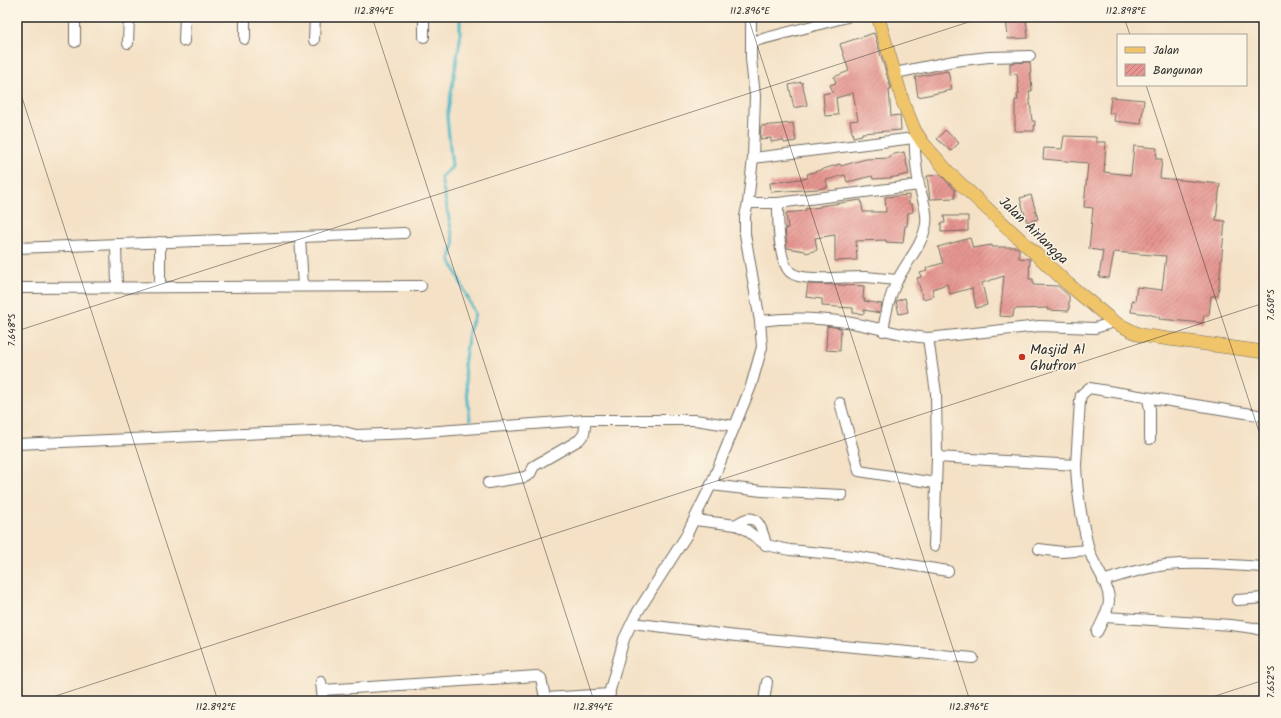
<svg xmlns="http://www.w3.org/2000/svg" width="1281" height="718" font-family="Kalam,sans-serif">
<defs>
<pattern id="building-hatch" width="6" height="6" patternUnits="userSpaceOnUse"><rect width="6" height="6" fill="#e69591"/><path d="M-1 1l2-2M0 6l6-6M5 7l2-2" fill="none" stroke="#bb7a77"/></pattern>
</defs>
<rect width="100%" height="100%" fill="#fcf5e5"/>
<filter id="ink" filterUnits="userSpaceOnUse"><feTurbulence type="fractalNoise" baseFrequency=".025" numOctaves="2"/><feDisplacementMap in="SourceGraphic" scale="8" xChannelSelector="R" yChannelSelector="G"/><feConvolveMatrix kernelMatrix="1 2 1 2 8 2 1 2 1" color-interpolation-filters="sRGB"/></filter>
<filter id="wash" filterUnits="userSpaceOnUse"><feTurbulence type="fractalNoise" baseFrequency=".012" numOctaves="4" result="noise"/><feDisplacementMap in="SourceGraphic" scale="16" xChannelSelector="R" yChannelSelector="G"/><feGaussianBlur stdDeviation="0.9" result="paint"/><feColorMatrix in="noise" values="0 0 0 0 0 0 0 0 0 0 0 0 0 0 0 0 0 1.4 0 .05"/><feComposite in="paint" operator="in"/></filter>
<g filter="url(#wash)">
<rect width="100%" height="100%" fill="#f4e1c6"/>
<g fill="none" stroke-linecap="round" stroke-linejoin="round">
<path stroke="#4bb7c6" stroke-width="3" d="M460,17v23l-13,77 5,50 -11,10 13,67 -4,15 25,55 -6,18 -5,33 6,55"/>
</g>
<g id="blocks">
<g fill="url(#building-hatch)">
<path d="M1026,17l2,21 -20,1 -2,-21z"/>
<path d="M874,33l17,56h-2l2,27 9,-1 1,15 -39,3v2l-9,2 -3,-16 8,-1 -5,-27 -17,5 2,17 -13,1 -2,-22 10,-2 -3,-7 6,-2 -2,-6 15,-6 -9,-27z"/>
<path d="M1030,62l2,29h-3l3,30h3l-1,10h-19v-31h3l-1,-6h2l-2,-20 -7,1v-12z"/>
<path d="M948,71l4,19 -34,7 -3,-20z"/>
<path d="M802,82l5,23 -13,3 -5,-23z"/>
<path d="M1111,97l33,3 -3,24 -27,-3 1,-8h-6z"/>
<path d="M793,123l3,18 -12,2 -1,-3 -12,2v-4l-11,1 1,-13z"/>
<path d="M945,130l14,13 -8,8 -14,-12z"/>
<path d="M1064,136l32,1v5h10l-2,30 27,3 3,-29 23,2 -1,11h6l-2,19 60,6 -4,36 9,1 -7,75h-7l-2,19h-5l-1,8 -44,-4v-2l-11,-3 -17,-2 1,-12 3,1 2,-14 25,3 4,-34 -52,-4 -5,26 -10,-1 4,-26 -14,-2 4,-41 -9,-1 4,-44 -45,-4 1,-11 18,1z"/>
<path d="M904,152l5,22 -19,4 -17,1 -1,-3 -25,6 -2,-7 -19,5 2,7 -10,2 -47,3 -1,-9 38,-5 -1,-4 33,-10 1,2 25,-7 24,-1v-3z"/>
<path d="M941,175l14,15v8l-25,1 -3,-23z"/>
<path d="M909,195v9h3l1,8 -5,1 -1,13h-2l-2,17 -17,-1v-2l-30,1 1,19 -22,1v-26l-20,3 2,12 -11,3 -1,-2 -18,-3 -2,-20h3l-2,-15 19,-2v-2l15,-2v-1l41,-6 2,12h23l-1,-15z"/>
<path d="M1031,195l7,24 -11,3 -7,-24z"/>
<path d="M944,216h24v15l-27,1v-9h4z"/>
<path d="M970,238l3,10 19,-3v2h24l3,2v9l11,1 -1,20h4v6l25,1 11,10v15l-22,-1 1,-2 -34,1 -1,8 -13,-1 4,-40 -22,7 5,22 -11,3 -4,-20 -22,6 -3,-10 -15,5 2,7 -11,3 -6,-21 4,-1 -1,-4 7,-2 -1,-3 17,-5 -5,-16z"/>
<path d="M808,284l56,2 -1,13h2l-1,2 18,3 -2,9 -16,-3v4l-11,-1v-5l-31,-2v-7l-16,-2z"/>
<path d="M905,298l3,14 -9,2 -3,-13z"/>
<path d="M827,326l14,2 -1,23 -14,-1z"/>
</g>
</g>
</g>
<g filter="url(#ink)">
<use href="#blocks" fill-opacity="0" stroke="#716b61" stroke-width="1"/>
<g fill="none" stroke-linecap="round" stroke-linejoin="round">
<g stroke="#716b61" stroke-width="12">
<g id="minor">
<path d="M751,17v42l4,37 -2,62 -5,45 -3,13v18l15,87"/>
<path d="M424,37v-20"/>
<path d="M245,39v-22"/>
<path d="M314,40l1,-23"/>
<path d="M184,41l1,-24"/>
<path d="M75,42v-25"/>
<path d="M751,42l96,-25"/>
<path d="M128,43l1,-26"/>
<path d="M895,73l59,-12 35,-4 41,-1"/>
<path d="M753,158l161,-20"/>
<path d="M748,203h30l141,-18"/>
<path d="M778,203c0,15 0,58 12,69 12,11 59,4 76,5 10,1 21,2 31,3"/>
<path d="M300,237l3,49"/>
<path d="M160,242v45"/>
<path d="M116,244l1,43"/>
<path d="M17,248l387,-15"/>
<path d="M17,288l404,-2"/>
<path d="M883,331c3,-18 6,-34 14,-50 9,-19 26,-36 29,-57 2,-13 -4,-26 -7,-39 -3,-17 -5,-36 -4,-54"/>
<path d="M928,338l8,55 1,64 -3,89"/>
<path d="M1148,399l2,10v30"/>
<path d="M840,403l19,68 76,12"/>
<path d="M17,444l320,-14 19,5 57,-2 173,-13h109l40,6"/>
<path d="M937,457l139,8 4,-64 1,-6 8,-7 175,28"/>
<path d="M1076,465c1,29 6,57 13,85 5,17 20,32 20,51 -1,11 -7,21 -12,31"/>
<path d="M488,483l37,-6 5,-3 4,-8 45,-26 5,-6 2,-14"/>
<path d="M711,485l51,6 80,4"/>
<path d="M695,520l41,5c20,-16 26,1 30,20l24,5 63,6 95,15"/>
<path d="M736,525l9,4 21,16"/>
<path d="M1039,549l23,3 27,-2"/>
<path d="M1103,581c21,-7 41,-13 63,-16 32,-3 66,0 98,2"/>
<path d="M1237,600l27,-2"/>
<path d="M1105,617l126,8 23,3 10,3"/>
<path d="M632,623l104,13 237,22"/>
<path d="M321,682l2,19"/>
<path d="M323,690l214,-14 4,2 4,20"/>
<path d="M545,701v-3l65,-4"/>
<path d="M607,701l17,-62 11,-23 51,-80 25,-51 40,-99 11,-39 -2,-26c29,-4 58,-3 86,1 28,4 54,14 82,16l111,-12 56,2 19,-6"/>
<path d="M764,701l3,-19"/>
</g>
</g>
<g stroke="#716b61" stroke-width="14">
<path id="major" d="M878,17l25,85 12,29 8,12 27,31 118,110 46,38 26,13 124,17"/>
</g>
<use href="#minor" stroke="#fff" stroke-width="10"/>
<use href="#major" stroke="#f0c469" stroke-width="13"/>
</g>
</g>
<path fill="none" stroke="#2b2b2b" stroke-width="1" stroke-opacity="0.45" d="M372,17l222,684M748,17l222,684M1124,17l6,18M17,82l201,619M1146,85l118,362M17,331l967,-314M40,701l1224,-398M1200,701l64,-21"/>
<circle fill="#c8321e" stroke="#fcf5e5" stroke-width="1.5" cx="1022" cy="357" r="4"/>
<g text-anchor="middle" stroke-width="3" stroke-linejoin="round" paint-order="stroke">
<g font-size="14" fill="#2b2b2b" stroke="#fcf5e5">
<text transform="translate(1034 230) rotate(44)" y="5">Jalan Airlangga</text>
</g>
<g font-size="14" fill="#2b2b2b" stroke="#fcf5e5" text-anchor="start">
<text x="1030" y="354">Masjid Al<tspan x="1030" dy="16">Ghufron</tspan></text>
</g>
</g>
<rect width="1281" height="718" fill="none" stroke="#fcf5e5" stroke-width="44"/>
<rect x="1117" y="34" width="130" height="52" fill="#fcf5e5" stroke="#a8a49b"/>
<rect x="1125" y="47" width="20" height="6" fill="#f0c469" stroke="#a8a49b"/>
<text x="1153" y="54" font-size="12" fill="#2b2b2b">Jalan</text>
<rect x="1125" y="64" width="20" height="12" fill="url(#building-hatch)" stroke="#a8a49b"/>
<text x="1153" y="74" font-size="12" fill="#2b2b2b">Bangunan</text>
<rect x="22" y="22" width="1237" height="674" fill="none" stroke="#2b2b2b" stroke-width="1.5"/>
<g font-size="10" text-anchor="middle" fill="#2b2b2b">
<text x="374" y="14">112.894°E</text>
<text x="750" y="14">112.896°E</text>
<text x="1126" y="14">112.898°E</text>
<text transform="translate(1270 305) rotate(-90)" y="4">7.650°S</text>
<text transform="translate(11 330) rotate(-90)" y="4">7.648°S</text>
<text transform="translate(1270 682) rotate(-90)" y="4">7.652°S</text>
<text x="216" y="710">112.892°E</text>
<text x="593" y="710">112.894°E</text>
<text x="969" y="710">112.896°E</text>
</g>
</svg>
